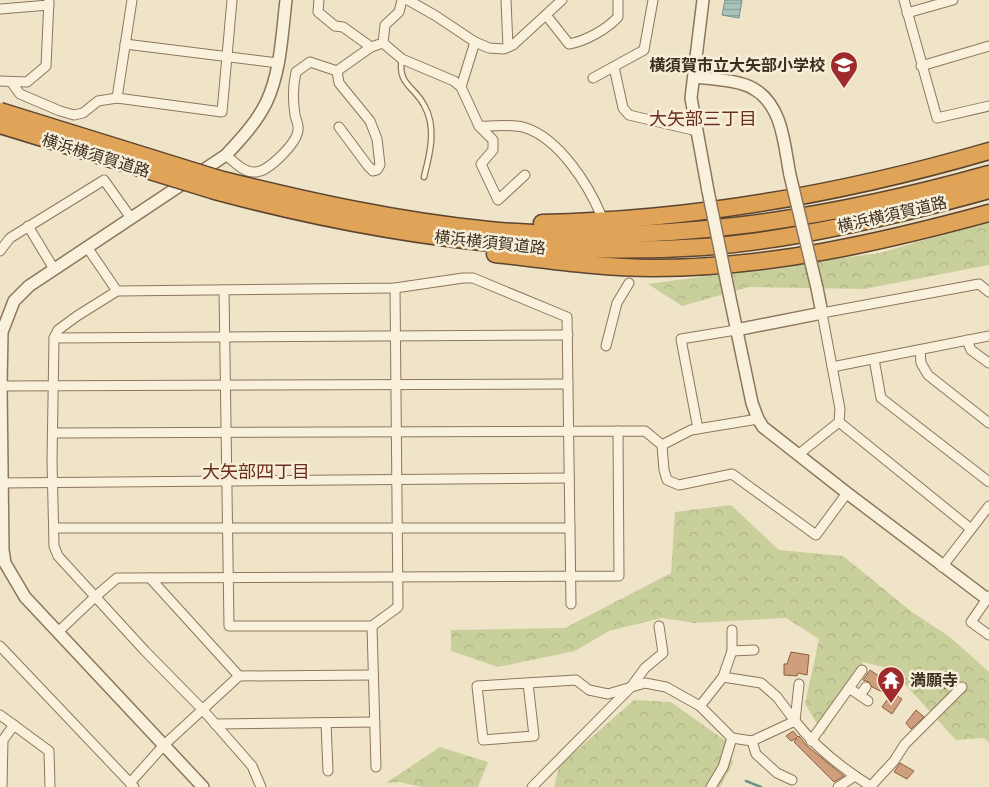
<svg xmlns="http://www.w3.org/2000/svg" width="989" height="787" font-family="Literata,'Noto Sans JP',serif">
<defs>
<pattern id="forest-crowns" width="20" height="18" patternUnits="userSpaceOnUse" patternTransform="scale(1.25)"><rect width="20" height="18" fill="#c9cf9b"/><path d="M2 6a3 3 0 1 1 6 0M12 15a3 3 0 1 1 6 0" fill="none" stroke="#aeb285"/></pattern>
<pattern id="water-rules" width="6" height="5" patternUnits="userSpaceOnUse" patternTransform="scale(1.25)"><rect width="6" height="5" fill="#a9c4bc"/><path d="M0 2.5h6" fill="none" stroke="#8ba098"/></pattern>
</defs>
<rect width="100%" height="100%" fill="#f0e4c8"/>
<g fill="url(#forest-crowns)">
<path d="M989,221v44l-125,24 -115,-2 -67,19 -34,-22 232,-31z"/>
<path d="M731,505l48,45 64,6 69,56 38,25 39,35v71l-5,-5 -28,2 -65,-71 -28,-7 -39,73 -19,-31 14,-65 -33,-21 -92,5 -32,-5 -53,13 -34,20 -77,16 -47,-16v-21l114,-2 106,-55 4,-61z"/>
<path d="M634,700l37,2 56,40 6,21 -13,24h-166l5,-21z"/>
<path d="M440,747l48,15 -10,25h-57l-22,-5 -13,1z"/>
</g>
<path fill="url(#water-rules)" stroke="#6f938a" d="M725,0h17l-3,18 -17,-3z"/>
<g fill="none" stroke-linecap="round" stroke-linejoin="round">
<path stroke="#6f938a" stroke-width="2.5" d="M746,781l15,6"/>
</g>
<g fill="#cf9f7d" stroke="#8d5f41">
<path d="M791,652l18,3 -2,20 -9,-2 -1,3 -13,-1v-11h3z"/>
<path d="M870,670l22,15 -5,9 -15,-7 -3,-5 -6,-2z"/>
<path d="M946,671l10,7 -11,11 -8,-9z"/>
<path d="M892,693l10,6 -10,15 -10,-7z"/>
<path d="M916,710l8,7 -13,12 -5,-6z"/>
<path d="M793,731l5,6 1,-1 8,10 37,30 -10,6 -40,-40 3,-4 -6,3 -5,-5z"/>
<path d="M900,763l14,8 -7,8 -13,-7z"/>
</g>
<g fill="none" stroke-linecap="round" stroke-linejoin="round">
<g stroke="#8d765c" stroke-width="7">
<path id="service" d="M402,59c-5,25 12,27 22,46 13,22 6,49 0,72"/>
</g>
<g stroke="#8d765c" stroke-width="11">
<g id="minor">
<path d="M319,0l-1,12 17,14 8,1 28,20"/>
<path d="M408,0l28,16 39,26 14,6 15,1 9,-4 49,-45"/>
<path d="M506,0l2,47"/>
<path d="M904,0l33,118 52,-12"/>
<path d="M0,9l49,-4"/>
<path d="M907,13l46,-13"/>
<path d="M546,15l23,29c17,-3 38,-15 49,-27v-17"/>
<path d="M383,43l19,16 52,22 7,6 18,39 14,14v10l-12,14 17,36 27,-25"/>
<path d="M125,44l153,19"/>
<path d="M921,66l68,-20"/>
<path d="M614,67l9,41 6,7 68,16"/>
<path d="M337,71l34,-24 12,-4 2,-18 14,-13 3,-12"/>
<path d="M593,78l51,-28 9,-50"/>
<path d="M0,81l27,1 19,-16 3,-66"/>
<path d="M12,83l8,11 40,17 14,4 9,-2 15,-12 19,-3 105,14 10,-112"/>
<path d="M461,87l14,-45"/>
<path d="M117,98l15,-98"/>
<path d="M479,126c16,1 32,-3 47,2 33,11 62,56 75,87"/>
<path d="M226,155c8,7 18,18 30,17 13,-1 41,-29 42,-42 1,-5 -2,-10 -3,-15 -2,-13 -2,-30 1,-43l14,-10 27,9 2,12 31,38 7,18 3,26 -3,5 -4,1 -5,-5 -29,-39"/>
<path d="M28,226l26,43"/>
<path d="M87,247l30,44"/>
<path d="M0,251l10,-13 94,-58 27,38"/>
<path d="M224,290l5,336h143l26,-19 -3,-319"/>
<path d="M54,338l514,-3"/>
<path d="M967,340l4,10 18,13"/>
<path d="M606,346l11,-43 12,-20"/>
<path d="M920,350l1,13 7,12 61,48"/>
<path d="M874,359l7,39 108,84"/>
<path d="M832,367l157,-31"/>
<path d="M0,386l568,-2"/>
<path d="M839,422l132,107"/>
<path d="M698,429l-17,-90 55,-9"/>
<path d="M53,433l592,-2 17,14 29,-15 67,-11"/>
<path d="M662,445l2,25 3,10 12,5 53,-11 84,61 31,-42"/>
<path d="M799,454l40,-32 1,-13 -18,-96 157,-29 10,8"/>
<path d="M0,483l569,-5"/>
<path d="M54,528h516"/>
<path d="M942,567l47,-61"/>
<path d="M989,596l-18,26 18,13"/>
<path d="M372,626l4,141"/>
<path d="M58,632l38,-36 21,-18 502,-2 -1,-145"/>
<path d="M0,646l134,141"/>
<path d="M732,651l22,-1"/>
<path d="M239,676l134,-1"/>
<path d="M723,677l38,6 16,14 18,24 4,-37"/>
<path d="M528,683l6,53 -51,4 -6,-54 99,-6 13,10 19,4 37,-11 21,4 34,19 32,32 20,3 4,13 21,19 15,7"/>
<path d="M849,688l19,13"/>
<path d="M860,695l6,-8"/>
<path d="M700,706l23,-29 9,-26v-21"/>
<path d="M0,715l49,36 1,36"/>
<path d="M326,723l2,48"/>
<path d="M215,724l160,-2"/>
<path d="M752,741l43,-20c21,27 48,48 77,66"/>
<path d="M811,741l51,-71"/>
<path d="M130,783l34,-38 75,-69 -89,-98"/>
<path d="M871,786l23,-25 11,-17 57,-57"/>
<path d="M2,787l1,-47 11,-15"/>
<path d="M261,787l-9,-21 -49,-56 -58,-59 -87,-95 -4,-10 -2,-85 2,-123 4,-8 19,-14 40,-25 278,-3 68,-10h10l94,39 4,287"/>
<path d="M532,787l99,-100 14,-19 18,-15 -4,-27"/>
<path d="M711,787l12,-20 9,-29"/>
<path d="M838,787l17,-11"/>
</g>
</g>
<g stroke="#8d765c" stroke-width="14">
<g id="tertiary">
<path d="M703,0l-12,98 17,93"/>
<path d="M694,77c16,2 46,3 60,12 29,17 30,56 36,86"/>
<path d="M726,279l26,124 6,16 5,8 84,66 140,106"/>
<path d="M736,330l86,-17 -5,-25"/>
<path d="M203,787l-178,-190 -20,-34 -2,-13 -2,-164 1,-54 12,-31 15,-15 197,-131c15,-16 30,-32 40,-52 15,-31 16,-70 20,-103"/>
</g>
</g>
<g stroke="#5b4430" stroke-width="19">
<g id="motorway">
<path d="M219,179c89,22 178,42 270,51 171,16 336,-10 500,-56"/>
<path d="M215,191c159,43 322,67 488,56 68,-5 135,-19 202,-35 28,-7 56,-14 84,-22"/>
<path d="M542,223c150,-3 303,-30 447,-72"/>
<path d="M495,254c53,6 105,14 159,14 114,0 225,-25 335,-55"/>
</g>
</g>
<use href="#service" stroke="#faf1dc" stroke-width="4.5"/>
<use href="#minor" stroke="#faf1dc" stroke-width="9"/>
<use href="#tertiary" stroke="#faf1dc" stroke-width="11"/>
<use href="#motorway" stroke="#e0a458" stroke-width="16"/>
<g stroke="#8d765c" stroke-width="14" stroke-linecap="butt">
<g id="tertiary-bridge">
<path d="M790,175l27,113"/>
<path d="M708,191l18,88"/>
</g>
</g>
<g stroke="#5b4430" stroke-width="19" stroke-linecap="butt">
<g id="motorway-bridge">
<path d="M0,111l219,68"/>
<path d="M0,125l215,66"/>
</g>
</g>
<use href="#tertiary-bridge" stroke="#faf1dc" stroke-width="11"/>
<use href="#motorway-bridge" stroke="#e0a458" stroke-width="16"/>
</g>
<defs>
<g id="school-pin" transform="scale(1.4375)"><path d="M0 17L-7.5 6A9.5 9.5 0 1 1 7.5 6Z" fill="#9e2a2b" stroke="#f7eed8"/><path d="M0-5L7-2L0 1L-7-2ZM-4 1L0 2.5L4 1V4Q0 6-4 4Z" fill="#fff"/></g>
<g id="temple-pin" transform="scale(1.4375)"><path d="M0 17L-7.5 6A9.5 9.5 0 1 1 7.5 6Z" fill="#9e2a2b" stroke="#f7eed8"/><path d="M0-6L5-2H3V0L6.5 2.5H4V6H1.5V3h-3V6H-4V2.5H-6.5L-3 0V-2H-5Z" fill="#fff"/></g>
</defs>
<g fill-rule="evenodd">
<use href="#school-pin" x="844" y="65"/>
<use href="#temple-pin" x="891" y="680"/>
</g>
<g text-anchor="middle" stroke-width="5" stroke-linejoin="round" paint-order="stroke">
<g font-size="16" font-weight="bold" fill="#3d2e20" stroke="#f7eed8" text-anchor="end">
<text x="825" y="71">横須賀市立大矢部小学校</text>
<text x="910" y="686" text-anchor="start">満願寺</text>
</g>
<g font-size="16" fill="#3d2e20" stroke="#f7eed8">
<text transform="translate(96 155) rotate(17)" y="6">横浜横須賀道路</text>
<text transform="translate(892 214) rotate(-13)" y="6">横浜横須賀道路</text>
<text transform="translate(490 242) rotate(6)" y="6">横浜横須賀道路</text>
</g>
<g font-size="18" fill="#6b2e1e" stroke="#f7eed8">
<text x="703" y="125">大矢部三丁目</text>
<text x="256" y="478">大矢部四丁目</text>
</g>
</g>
</svg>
